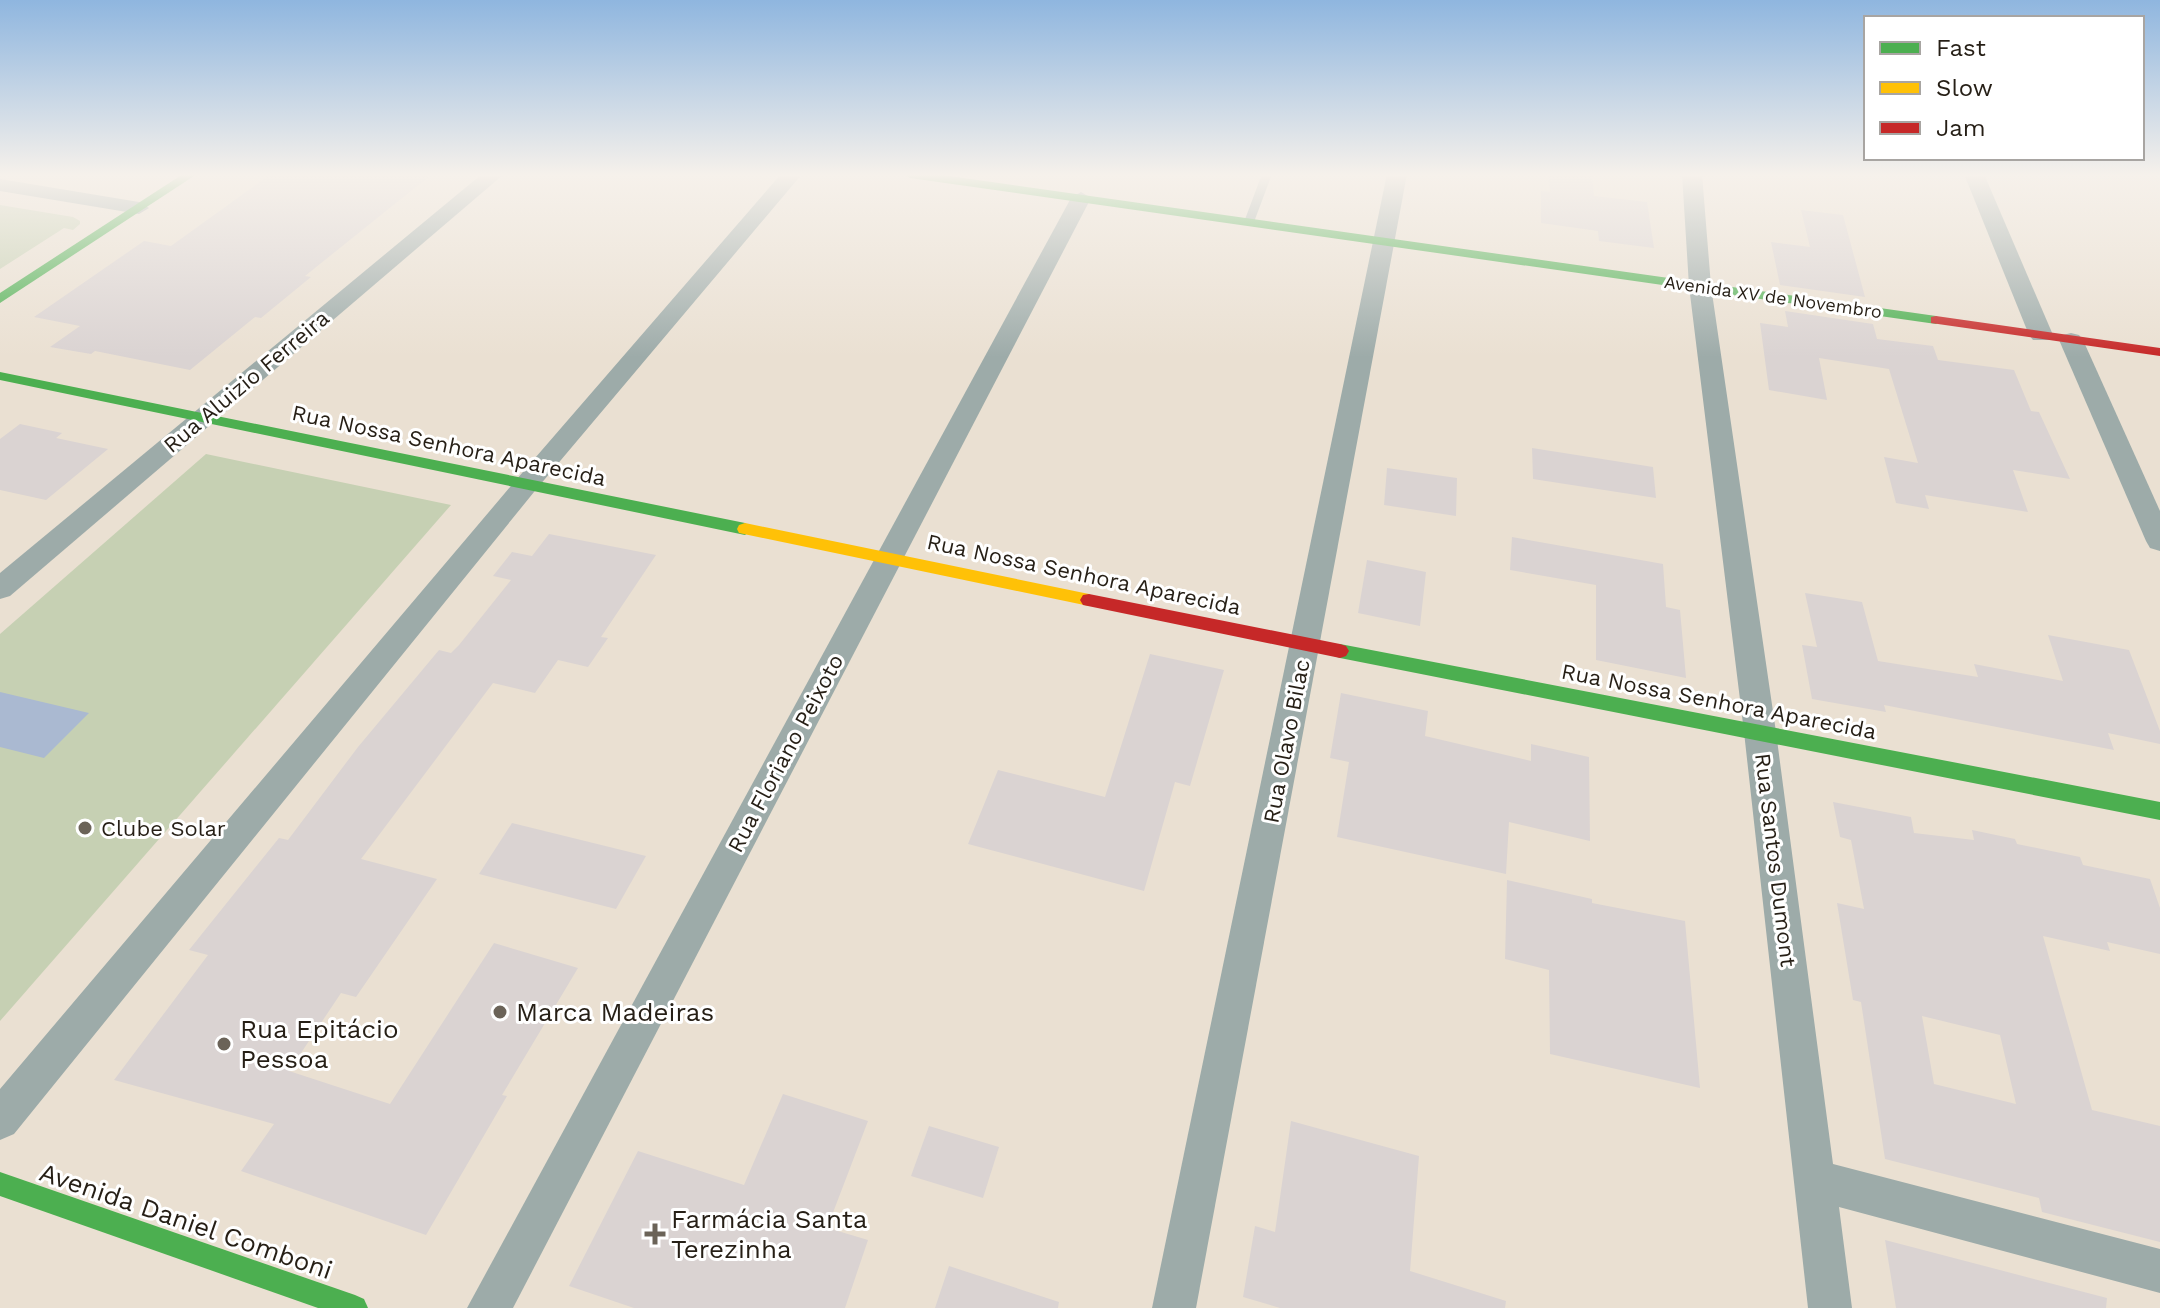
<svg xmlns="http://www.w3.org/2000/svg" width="2160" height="1308" font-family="'Work Sans',sans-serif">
<rect width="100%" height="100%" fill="#eae0d2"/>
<g fill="#c6d0b3">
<path d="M0,205l73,12 7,4v3l-7,6 -9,-2 -64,41z"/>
<path d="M206,454l245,51 -451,516v-387z"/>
</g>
<path fill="#aab9d1" d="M0,692l89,21 -45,45 -44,-11z"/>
<g fill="#dad3d2" fill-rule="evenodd">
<path d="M271,174h161l-127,102 6,1 -50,41 -6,-1 -65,53 -95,-19 -4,3 -41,-7 30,-21 -46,-9 110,-76 27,5z"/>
<path d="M1548,174h44l2,22 53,6 7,46 -55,-7 -1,-10 -57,-8v-32l9,1z"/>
<path d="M1801,210l42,5 22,82 -85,-12 -9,-43 39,5z"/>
<path d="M1785,311l88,13 4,15 56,7 5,14 76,10 17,41 8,1 31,67 -57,-9 15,42 -103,-17 4,14 -33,-6 -12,-46 34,6 -29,-94 -70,-11 8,42 -58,-10 -9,-67 28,4z"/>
<path d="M20,424l42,9 -6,5 52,11 -62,51 -46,-10v-51z"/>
<path d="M1532,448l121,19 3,31 -123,-19z"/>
<path d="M1387,468l70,10 -1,38 -72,-11z"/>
<path d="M549,534l107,21 -55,82 7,1 -20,29 -30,-7 -23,33 -42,-10 -132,176 76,20 -81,118 -15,-4 -52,78 101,33 104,-161 84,25 -76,127 5,1 -81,139 -185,-64 33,-47 -160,-44 94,-125 -19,-5 90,-112 9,2 70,-93 81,-97 12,3 8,-8 52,-65 -18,-4 19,-24 20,4z"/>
<path d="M1512,537l151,27 3,43 14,3 6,68 -90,-18v-75l-86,-15z"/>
<path d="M1367,560l59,12 -6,54 -62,-13z"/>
<path d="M1805,593l57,9 16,59 100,16 -4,-13 89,17 -15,-46 81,15 31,81v13l-52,-11 6,17 -230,-45 2,7 -74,-13 -10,-54 15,2z"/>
<path d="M1150,654l74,16 -34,116 -15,-4 -31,109 -176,-47 30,-74 107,27z"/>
<path d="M1341,693l87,18 -3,25 106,25v-17l58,13 1,84 -81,-19 -3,52 -169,-37 12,-75 -19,-4z"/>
<path d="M1833,802l78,15 3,16 60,7 -2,-10 43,9 2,5 63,13 3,8 67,14 10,29v46l-53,-12 3,9 -67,-15 49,174 68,16v116l-118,-30 -3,-14 -154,-39 -24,-157 -8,-2 -16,-97 27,6 -13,-69 -11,-3zM1922,1016l78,19 16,69 -82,-20z"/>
<path d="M512,823l134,33 -30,53 -137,-35z"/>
<path d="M1507,880l85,19v4l93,18 15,167 -150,-34 -1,-84 -44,-11z"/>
<path d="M783,1094l85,27 -39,102 3,1 -1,5 37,11 -23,68h-211l-65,-22 69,-135 106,34z"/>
<path d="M1291,1121l128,35 -9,115 96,30 -1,7h-225l-37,-11 12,-71 20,6z"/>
<path d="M929,1126l70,21 -16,51 -72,-22z"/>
<path d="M1885,1240l222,58 -1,10h-210z"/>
<path d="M949,1266l110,36 -1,6h-123z"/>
</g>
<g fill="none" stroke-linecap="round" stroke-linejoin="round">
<path fill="#9daba9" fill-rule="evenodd" d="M1262,174h10l-18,48 -8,2 -2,-2z"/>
<g fill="#9daba9" fill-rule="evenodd">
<path d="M482,174h22l-494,422 -10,3v-26z"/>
<path d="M781,174h21l-268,318 -520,642 -14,6v-51l516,-609z"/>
<path d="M1387,174h20l-211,1134h-44z"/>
<path d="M1682,174h20l9,112 65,446 57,432 327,85v44l-321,-86 13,101h-44l-64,-576 -55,-446z"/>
<path d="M1964,174h20l69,161 -4,5h-16l-4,-5z"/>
<path d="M0,179l139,23 10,6 -10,6 -139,-23z"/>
<path d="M1081,192l10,6 -578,1110h-46l604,-1110z"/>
<path d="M2071,333l8,2 4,5 77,171v40l-10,-3 -4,-7 -87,-201 4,-5z"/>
</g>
<g fill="#4caf50" fill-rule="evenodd">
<path d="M183,174h14l-197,129v-10z"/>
<path d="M904,174h31l1001,142 7,4 -7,4 -1026,-146z"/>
<path d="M0,372l745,151 8,6 -8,6 -745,-155z"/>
<path d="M1340,644l820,158v18l-820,-162 -6,-2 -3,-5 3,-5z"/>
<path d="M0,1172l355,123 9,4 4,9h-50l-318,-112z"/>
</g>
<path fill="#ffc107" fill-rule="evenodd" d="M745,523l344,71 9,6 -9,6 -350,-73 -2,-4 2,-4z"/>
<g fill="#c62828" fill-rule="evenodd">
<path d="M1936,316l224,32v8l-229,-33v-6z"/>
<path d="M1089,594l251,50 6,2 3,5 -3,5 -6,2 -257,-53 -3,-5 3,-5z"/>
</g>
</g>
<linearGradient id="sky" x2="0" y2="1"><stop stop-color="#8fb6df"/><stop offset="0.49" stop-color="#f6f1eb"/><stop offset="1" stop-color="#f6f1eb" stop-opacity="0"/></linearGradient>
<rect width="2160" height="357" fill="url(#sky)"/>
<g fill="#6b6358" stroke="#fff" stroke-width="3">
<circle cx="85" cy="828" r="8"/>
<circle cx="500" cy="1012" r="8"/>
<circle cx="224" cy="1044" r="8"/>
<path d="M651 1222h8v8h8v8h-8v8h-8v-8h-8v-8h8z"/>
</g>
<g text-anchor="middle" stroke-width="6" stroke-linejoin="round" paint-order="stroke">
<g font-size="18" fill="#261f16" stroke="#fff">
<text transform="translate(1773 297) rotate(8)" y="6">Avenida XV de Novembro</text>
</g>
<g font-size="22" fill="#261f16" stroke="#fff">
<text transform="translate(246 381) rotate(-40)" y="8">Rua Aluizio Ferreira</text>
<text transform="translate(449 445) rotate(12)" y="8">Rua Nossa Senhora Aparecida</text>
<text transform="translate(1084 574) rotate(12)" y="8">Rua Nossa Senhora Aparecida</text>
<text transform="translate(1719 701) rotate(11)" y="8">Rua Nossa Senhora Aparecida</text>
<text transform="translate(1286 741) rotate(-79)" y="8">Rua Olavo Bilac</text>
<text transform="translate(785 753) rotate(-62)" y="8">Rua Floriano Peixoto</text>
<text transform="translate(1776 860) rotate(83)" y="8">Rua Santos Dumont</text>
</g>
<g font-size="22" fill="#261f16" stroke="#fff" text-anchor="start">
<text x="101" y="836">Clube Solar</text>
</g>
<g font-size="26" fill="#261f16" stroke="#fff" text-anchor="start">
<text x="516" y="1021">Marca Madeiras</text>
<text x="240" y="1038">Rua Epitácio<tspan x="240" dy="30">Pessoa</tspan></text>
<text x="671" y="1228">Farmácia Santa<tspan x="671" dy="30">Terezinha</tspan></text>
</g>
<g font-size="26" fill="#261f16" stroke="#fff">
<text transform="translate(186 1221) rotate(19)" y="9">Avenida Daniel Comboni</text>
</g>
</g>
<rect x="1864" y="16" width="280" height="144" fill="#ffffff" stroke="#a8a5a2" stroke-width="2"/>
<rect x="1880" y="42" width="40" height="12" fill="#4caf50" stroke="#a8a5a2" stroke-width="2"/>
<text x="1936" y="56" font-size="24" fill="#261f16">Fast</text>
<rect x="1880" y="82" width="40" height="12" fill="#ffc107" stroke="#a8a5a2" stroke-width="2"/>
<text x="1936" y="96" font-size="24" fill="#261f16">Slow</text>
<rect x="1880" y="122" width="40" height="12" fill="#c62828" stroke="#a8a5a2" stroke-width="2"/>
<text x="1936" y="136" font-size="24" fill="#261f16">Jam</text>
</svg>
